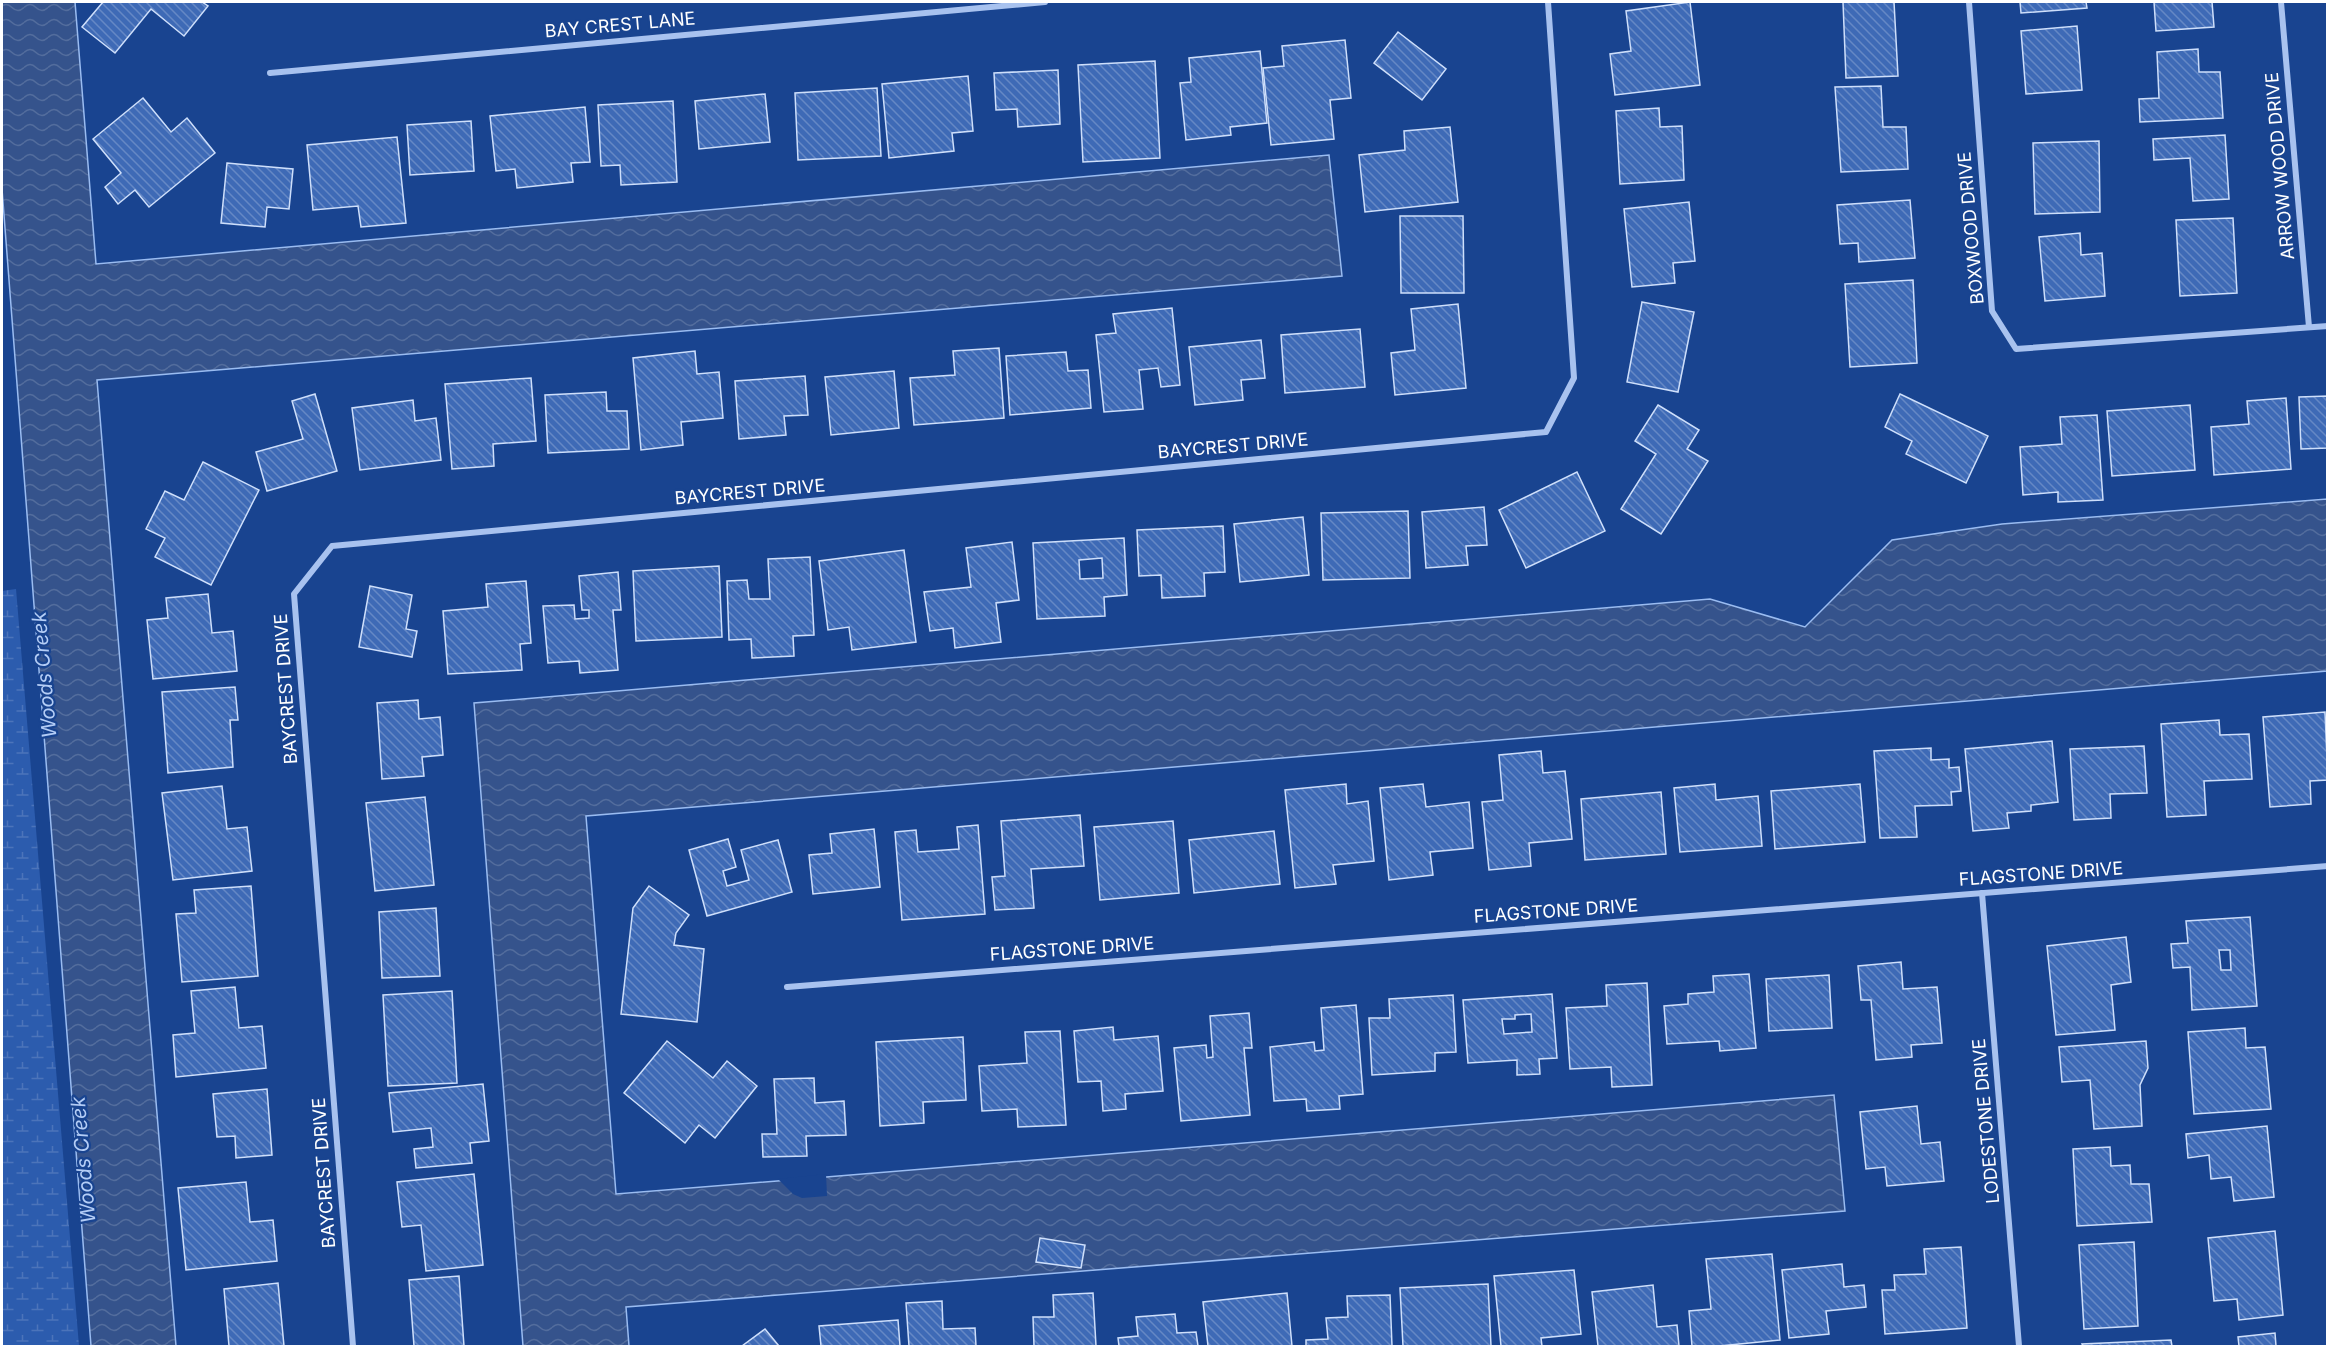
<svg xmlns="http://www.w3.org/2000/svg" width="2329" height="1348" font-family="Inter,sans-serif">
<defs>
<pattern id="wetland-marsh" width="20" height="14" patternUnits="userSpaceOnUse" patternTransform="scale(1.5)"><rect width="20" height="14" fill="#2c5cae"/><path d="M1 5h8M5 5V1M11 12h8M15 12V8" fill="none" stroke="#4c74ba"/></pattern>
<pattern id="water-waves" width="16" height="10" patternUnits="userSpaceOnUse" patternTransform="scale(1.5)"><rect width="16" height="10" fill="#35538c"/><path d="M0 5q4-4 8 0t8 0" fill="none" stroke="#536d9d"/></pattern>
<pattern id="building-back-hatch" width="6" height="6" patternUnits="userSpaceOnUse" patternTransform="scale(1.5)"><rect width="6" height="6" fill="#3e6ab6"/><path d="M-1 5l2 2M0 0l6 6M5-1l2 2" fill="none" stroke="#6588c5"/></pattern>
</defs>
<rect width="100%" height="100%" fill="#194490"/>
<path fill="url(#wetland-marsh)" d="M16,589l63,757h-77v-755z"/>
<g fill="url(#water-waves)" stroke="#9abcf1" stroke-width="1.5">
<path d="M2,2h73l21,262 1233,-109 13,121 -1245,104 79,966h-85l-89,-1157z"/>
<path d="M2327,499v172l-1741,145 30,378 1218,-99 11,116 -1219,96 3,39h-106l-49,-643 1236,-104 95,28 87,-87 110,-16z"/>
</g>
<path fill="#194490" d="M826,1174l1,22 -25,2 -9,-4 -15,-15z"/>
<g fill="url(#building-back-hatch)" stroke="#cedffb" stroke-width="1.5" fill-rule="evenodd">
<path d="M103,2h99l6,4 -24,30 -33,-27 -36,44 -33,-26z"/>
<path d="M1690,2l10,83 -85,10 -5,-41 21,-3 -5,-40z"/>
<path d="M1843,2h51l4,74 -52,2z"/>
<path d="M2020,2h66l1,6 -66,5z"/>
<path d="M2154,2h58l2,25 -58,4z"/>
<path d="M2077,26l5,64 -56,4 -5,-63z"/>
<path d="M1398,32l48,37 -24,31 -48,-37z"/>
<path d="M1345,40l6,58 -21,2 4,39 -63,6 -8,-77 21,-2 -2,-20z"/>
<path d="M2198,49l1,23h21l3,46 -83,4 -1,-23 20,-1 -2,-46z"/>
<path d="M1260,51l7,72 -37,4 1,8 -45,5 -6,-57 11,-1 -2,-24z"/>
<path d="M1155,61l5,97 -77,4 -5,-97z"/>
<path d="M1058,70l2,54 -42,3 -1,-18 -21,1 -2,-37z"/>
<path d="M968,76l5,55 -21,2 2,18 -65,7 -7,-74z"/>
<path d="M1881,86l2,41h23l2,42 -67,3 -6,-85z"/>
<path d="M877,88l4,68 -83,4 -3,-67z"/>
<path d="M765,94l5,48 -71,7 -4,-48z"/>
<path d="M143,98l28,34 16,-14 28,35 -66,54 -14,-17 -17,14 -13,-17 16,-14 -28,-34z"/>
<path d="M673,101l4,81 -56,3 -1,-20 -19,1 -3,-61z"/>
<path d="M585,107l5,55 -19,1 2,19 -56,6 -2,-19 -19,2 -6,-55z"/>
<path d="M1659,108l1,19 22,-1 2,54 -64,4 -4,-73z"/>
<path d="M471,121l3,50 -64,4 -3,-50z"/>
<path d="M1450,127l8,75 -93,10 -6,-57 46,-5 -1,-19z"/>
<path d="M2225,135l4,64 -36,2 -3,-43 -36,2 -1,-21z"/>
<path d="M397,137l9,86 -45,4 -3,-21 -45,4 -6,-65z"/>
<path d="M2099,141l1,71 -65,2 -2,-71z"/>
<path d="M227,163l66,6 -4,40 -22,-2 -2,20 -44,-4z"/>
<path d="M1910,200l5,58 -56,4 -1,-19 -18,1 -3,-39z"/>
<path d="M1689,202l6,59 -22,2 2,20 -43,4 -8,-78z"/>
<path d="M1400,216h63l1,77h-63z"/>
<path d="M2233,218l4,75 -57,3 -4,-76z"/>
<path d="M2080,233l1,22 21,-2 3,43 -60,5 -6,-64z"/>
<path d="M1913,280l4,83 -67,4 -5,-83z"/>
<path d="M1642,302l52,10 -16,80 -51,-10z"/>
<path d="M1458,304l8,84 -71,7 -4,-42 24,-3 -4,-41z"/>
<path d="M1172,308l8,77 -19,2 -3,-19 -19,2 4,39 -39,3 -8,-77 20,-2 -3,-19z"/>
<path d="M1360,329l5,58 -80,6 -4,-58z"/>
<path d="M1261,340l4,38 -24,2 2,20 -48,5 -6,-58z"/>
<path d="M999,348l5,70 -90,7 -4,-47 45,-3 -2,-24z"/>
<path d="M695,351l2,23 22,-2 4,46 -42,4 2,23 -42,5 -8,-92z"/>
<path d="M1066,352l2,19 20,-1 3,38 -81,7 -4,-59z"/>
<path d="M894,371l5,57 -68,7 -6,-58z"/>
<path d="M805,376l3,39 -24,1 2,19 -47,4 -4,-58z"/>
<path d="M531,378l5,63 -43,3 1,22 -42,3 -7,-85z"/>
<path d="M606,392l1,19h20l2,38 -81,4 -3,-58z"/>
<path d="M315,394l22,77 -70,20 -11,-39 47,-13 -11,-38z"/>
<path d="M1900,394l88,42 -22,47 -60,-29 6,-13 -27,-14z"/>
<path d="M2328,396v52l-27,1 -2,-52z"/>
<path d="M2286,398l5,71 -77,6 -3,-48 38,-3 -2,-23z"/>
<path d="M413,400l2,21 21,-3 5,42 -81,10 -8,-62z"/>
<path d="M1658,405l41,25 -12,19 21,12 -47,73 -40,-25 35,-55 -21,-13z"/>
<path d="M2190,405l5,65 -83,6 -5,-65z"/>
<path d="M2097,415l6,85 -45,2v-10l-35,3 -3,-48 42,-3 -2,-27z"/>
<path d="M203,462l56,28 -48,95 -56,-28 10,-19 -19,-9 19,-38 19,9z"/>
<path d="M1577,472l28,59 -79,37 -27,-58z"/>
<path d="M1484,507l3,38 -21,1 2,19 -42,3 -4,-56z"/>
<path d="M1408,511l2,67 -87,2 -2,-67z"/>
<path d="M1303,517l6,58 -69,7 -6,-58z"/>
<path d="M1223,526l2,46 -21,1 1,23 -43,2 -1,-23 -22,1 -2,-46z"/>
<path d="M1124,538l3,57 -23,2 1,19 -68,3 -4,-76zM1102,558l1,20 -23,1 -1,-19z"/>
<path d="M1012,542l7,58 -23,3 5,39 -46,6 -2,-20 -23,3 -6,-39 47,-5 -5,-39z"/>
<path d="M904,550l12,92 -64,8 -3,-23 -21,3 -9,-69z"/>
<path d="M810,557l4,78 -21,1 1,20 -42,2 -1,-19 -22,1 -2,-59 20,-1 2,19h21l-2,-40z"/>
<path d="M719,566l3,71 -86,4 -3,-70z"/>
<path d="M618,572l3,38h-8l5,60 -38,3 -1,-12 -31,2 -5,-57 31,-1 1,14 14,-1v-8h-7l-3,-34z"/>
<path d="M526,581l5,62 -11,1 2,26 -74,4 -5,-63 45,-4 -2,-23z"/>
<path d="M370,586l42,9 -6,34 11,2 -5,26 -53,-10z"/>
<path d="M208,594l4,39 21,-2 4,40 -84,8 -6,-59 21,-2 -2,-20z"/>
<path d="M235,687l3,33h-8l3,47 -65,6 -6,-81z"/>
<path d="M418,700l1,19 21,-2 3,38 -21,2 2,19 -42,3 -5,-76z"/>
<path d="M2325,712l3,68 -18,1 1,23 -41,3 -7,-90z"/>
<path d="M2219,720l1,15 29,-1 3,45 -48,2 2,34 -39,2 -6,-93z"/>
<path d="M2052,741l6,61 -27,3v6l-24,2 2,15 -36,3 -8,-82z"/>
<path d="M2144,746l3,47 -37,1 1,24 -37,2 -4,-71z"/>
<path d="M1931,748v12l18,-1v9l10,-1 2,24 -10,1 1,13 -37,1 2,31 -37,1 -6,-87z"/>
<path d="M1541,751l2,22 22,-2 7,68 -43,4 2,23 -42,4 -7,-68 21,-2 -4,-45z"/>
<path d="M1346,784l1,20 21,-3 6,60 -41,4 3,19 -41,4 -10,-98z"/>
<path d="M1423,784l3,23 43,-5 4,46 -43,4 3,23 -44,5 -9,-92z"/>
<path d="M1715,784l1,16 42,-4 4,50 -82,6 -6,-64z"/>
<path d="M1860,784l5,58 -90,7 -4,-58z"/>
<path d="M222,786l5,43 20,-2 5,44 -79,9 -11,-87z"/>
<path d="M1661,792l5,62 -81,6 -4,-61z"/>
<path d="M425,797l9,88 -59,6 -9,-88z"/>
<path d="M1080,815l4,51 -53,3 3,39 -39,2 -3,-33 13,-1 -4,-55z"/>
<path d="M1173,821l6,72 -79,7 -6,-73z"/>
<path d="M978,825l7,89 -83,6 -7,-88 21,-2 2,22 41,-3 -2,-22z"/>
<path d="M874,829l6,58 -67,7 -4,-39 23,-2 -2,-19z"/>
<path d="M1274,831l6,53 -86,9 -5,-53z"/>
<path d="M728,839l8,28 -13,4 4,15 22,-6 -8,-30 37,-10 14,52 -85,24 -18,-66z"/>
<path d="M251,886l7,90 -76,6 -6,-68 20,-1 -2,-23z"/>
<path d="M649,886l40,29 -13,18 -2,12 30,4 -7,73 -76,-8 12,-106z"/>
<path d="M436,908l4,68 -58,2 -3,-66z"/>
<path d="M2250,917l7,89 -65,4 -2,-43 -17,1 -2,-24 17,-1 -2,-22zM2219,950h11l1,20h-10z"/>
<path d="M2126,937l5,45 -20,3 4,45 -59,5 -9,-89z"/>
<path d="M1901,962l2,27 34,-2 5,56 -31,2 1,12 -36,3 -5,-60h-10l-3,-34z"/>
<path d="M1749,974l7,74 -36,3 -1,-10 -52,3 -3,-38 24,-2v-10l26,-2 -1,-16z"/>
<path d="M1829,975l3,53 -63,3 -3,-52z"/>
<path d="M1647,983l5,102 -40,2 -1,-20 -41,2 -4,-61 41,-2 -1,-21z"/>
<path d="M235,987l4,41 23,-2 4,42 -90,9 -3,-42 22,-2 -4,-42z"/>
<path d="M452,991l5,92 -69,3 -5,-91z"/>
<path d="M1552,994l5,64 -18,1 1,15 -23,1v-15l-49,3 -5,-63zM1531,1014l1,18 -28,2 -2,-15h13v-4z"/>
<path d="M1453,995l3,57 -21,1v18l-63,4 -3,-57h21l-1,-19z"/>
<path d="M1356,1005l7,89 -24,2 1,13 -33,2 -1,-12 -32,2 -4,-54 44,-5 1,9 9,-1 -3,-42z"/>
<path d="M1249,1013l3,35h-8l6,67 -69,6 -7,-73 32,-3 1,13 6,-1 -3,-41z"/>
<path d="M1113,1027l1,13 44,-4 5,55 -38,3 1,15 -23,2 -2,-30 -23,1 -4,-51z"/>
<path d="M2245,1028l1,20 19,-1 6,62 -77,5 -6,-82z"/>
<path d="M1060,1031l6,94 -48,2 -1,-18 -35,2 -3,-45 48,-3 -2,-31z"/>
<path d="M963,1037l3,63 -43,2 1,21 -44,3 -4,-84z"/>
<path d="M667,1041l46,37 14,-17 30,25 -42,52 -16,-13 -14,18 -61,-50z"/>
<path d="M2146,1041l2,27 -8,17 2,41 -48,3 -4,-49 -28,2 -3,-35z"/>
<path d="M814,1078l1,25 29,-2 2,34 -40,1 1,20 -44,1 -1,-23h15l-3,-55z"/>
<path d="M483,1084l6,57 -19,2 2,20 -56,5 -2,-19 19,-2 -2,-19 -38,4 -4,-39z"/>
<path d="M267,1089l5,66 -36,3 -1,-22 -18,1 -4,-43z"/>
<path d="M1917,1106l4,38 19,-2 4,39 -57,5 -2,-19 -19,2 -6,-57z"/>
<path d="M2267,1126l7,71 -40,4 -3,-24 -20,2 -2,-24 -21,3 -2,-24z"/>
<path d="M2110,1147l1,19 19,-1 1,19h18l3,38 -75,4 -4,-77z"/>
<path d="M474,1174l9,91 -57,6 -5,-46 -19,2 -5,-45z"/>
<path d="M246,1182l4,40 23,-2 4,41 -91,9 -8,-82z"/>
<path d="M2275,1231l8,84 -44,5 -2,-21 -23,2 -6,-63z"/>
<path d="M1040,1238l45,7 -4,23 -45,-6z"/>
<path d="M2134,1242l4,84 -54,3 -5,-84z"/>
<path d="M1961,1247l6,81 -82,6 -3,-44h13l-1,-15 32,-1 -2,-25z"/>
<path d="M1772,1254l8,86 -61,6h-27l-3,-35 22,-2 -5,-50z"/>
<path d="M1842,1264l2,23 20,-2 2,22 -40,4 3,23 -40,4 -7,-68z"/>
<path d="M1574,1270l7,64 -40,4 1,8h-41l-7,-70z"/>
<path d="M459,1276l5,70h-50l-5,-66z"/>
<path d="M278,1283l6,63h-55l-5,-57z"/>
<path d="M1488,1284l3,62h-88l-3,-58z"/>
<path d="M1653,1285l4,42 20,-2 2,21h-81l-6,-54z"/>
<path d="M1093,1293l3,53h-62l-1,-29h21l-1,-22z"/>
<path d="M1287,1293l5,53h-84l-5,-44z"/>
<path d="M1390,1295l2,51h-86v-6l22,-1 -2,-21 22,-1 -1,-21z"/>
<path d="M942,1301l1,28 32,-1 1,18h-67l-3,-43z"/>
<path d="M1175,1314l2,19 19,-1 2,14h-79l-1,-8 20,-2 -2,-19z"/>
<path d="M898,1320l2,26h-79l-2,-20z"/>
<path d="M765,1329l14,17h-37z"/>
<path d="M2275,1333l1,13h-37l-1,-9z"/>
<path d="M2171,1340l1,6h-89l-1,-2z"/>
</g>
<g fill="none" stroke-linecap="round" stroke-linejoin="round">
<g stroke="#a8c2ef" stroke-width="6">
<path d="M1969,2l23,309 24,38 312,-23"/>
<path d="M2281,2l28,325"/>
<path d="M270,73l775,-71"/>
<path d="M1982,893l37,453"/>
<path d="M787,987l1541,-121"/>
<path d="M353,1346l-59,-752 38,-48 1214,-114 28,-54 -26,-376"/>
</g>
</g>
<g text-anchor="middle" stroke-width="4.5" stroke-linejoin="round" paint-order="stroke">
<g font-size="18" fill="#fff" stroke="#194490">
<text transform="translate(620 25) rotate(-5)" y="6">BAY CREST LANE</text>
<text transform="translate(2280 166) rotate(-95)" y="6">ARROW WOOD DRIVE</text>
<text transform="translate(1971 228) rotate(-95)" y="6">BOXWOOD DRIVE</text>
<text transform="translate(1233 446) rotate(-5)" y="6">BAYCREST DRIVE</text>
<text transform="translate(750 492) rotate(-5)" y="6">BAYCREST DRIVE</text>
<text transform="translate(286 689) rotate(-94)" y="6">BAYCREST DRIVE</text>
<text transform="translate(2041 874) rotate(-4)" y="6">FLAGSTONE DRIVE</text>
<text transform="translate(1556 911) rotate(-4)" y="6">FLAGSTONE DRIVE</text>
<text transform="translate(1072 949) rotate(-4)" y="6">FLAGSTONE DRIVE</text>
<text transform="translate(1986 1121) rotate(-95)" y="6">LODESTONE DRIVE</text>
<text transform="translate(324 1173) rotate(-94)" y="6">BAYCREST DRIVE</text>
</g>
<g font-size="20" font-style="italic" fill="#b4cdf6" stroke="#194490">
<text transform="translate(44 675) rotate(-95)" y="7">Woods Creek</text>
<text transform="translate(83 1160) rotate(-95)" y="7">Woods Creek</text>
</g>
</g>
<rect width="2329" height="1348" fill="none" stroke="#ffffff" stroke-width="6"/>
</svg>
